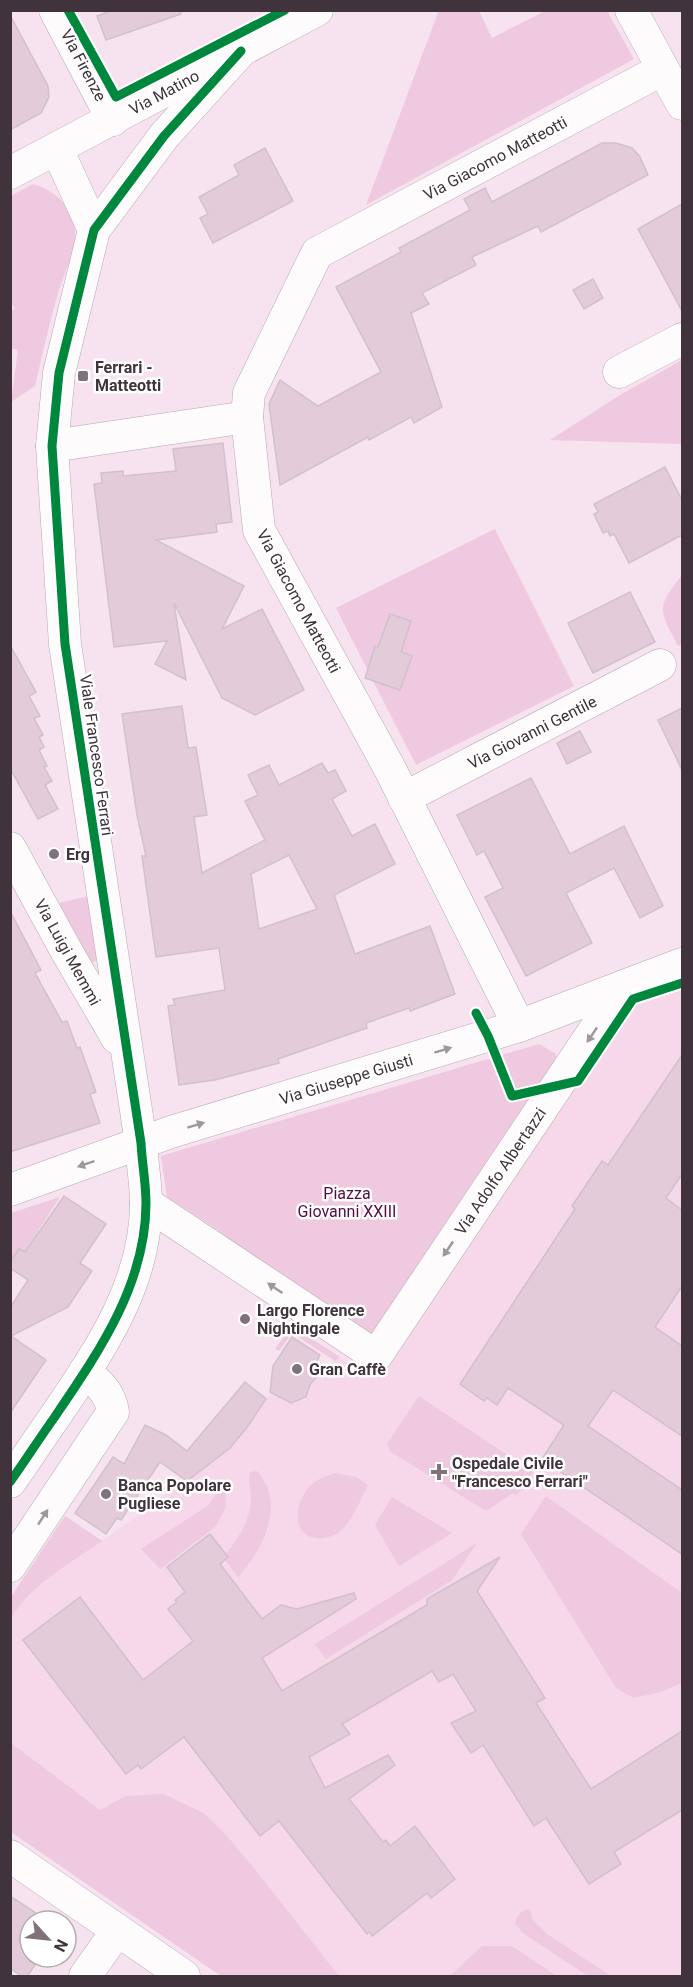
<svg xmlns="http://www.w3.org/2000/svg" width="693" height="1987" font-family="Roboto,sans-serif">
<rect width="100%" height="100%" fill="#f6e3ef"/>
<path fill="#f7d7ea" d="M682,978v998h-461l-210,-144v-235l54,-81 37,25 72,-52 14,-7 13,-19 6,-16 49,-57 11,7 6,-3 19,9 6,-6 7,4 9,-21 26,-23 34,20 256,-381z"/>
<g fill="#eec9e0">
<path d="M439,10l40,1 13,27 53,-27h62l27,48 -268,146z"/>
<path d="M33,184c20,6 35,18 41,40 5,21 -8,43 -14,63 -10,32 -17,66 -25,99l-24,16 7,-52 -8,-2 1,-37 4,-2 -5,-9 1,-104z"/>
<path d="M682,360v84l-132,-4 70,-45z"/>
<path d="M495,529l79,157 -158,79 -80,-157z"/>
<path d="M682,575v69l-4,2c-5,-11 -15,-25 -15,-37 0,-11 13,-26 19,-34z"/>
<path d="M89,896l9,64 -7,3 -32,-60z"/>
<path d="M539,1044l17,10 -1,12 -180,271 -121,-79 -39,-30 -48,-31 -6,-41z"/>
<path d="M60,1197l-49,76v-60z"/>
<path d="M292,1326l48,31 -5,4 -43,-28 -13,18 -4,-2z"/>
<path d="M419,1396l114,76 -16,23 -4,-2 -27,18 -95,-59 -4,-8z"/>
<path d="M257,1471c30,33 6,78 -19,106l-15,-20c14,-16 26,-34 28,-56 1,-10 -4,-18 -1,-29z"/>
<path d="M335,1473l21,4 12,8c-8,15 -15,36 -29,47 -11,8 -30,10 -38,-3 -9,-16 2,-41 17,-49 4,-3 12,-5 17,-7z"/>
<path d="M220,1491l5,1 1,15 -10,19 -56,43 -19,-20 68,-44 4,-8z"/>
<path d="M546,1496l136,97v90l-21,9 -27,6 -18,-10 -95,-154z"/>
<path d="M392,1497l60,36 -53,33 -24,-41z"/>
<path d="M65,1516l37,25c-31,22 -71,43 -91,77v-21z"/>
<path d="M477,1543l-25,37 -126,79 -11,-15z"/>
<path d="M11,1743l89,67 26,-14 38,-2 41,20 22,22 26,31 86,109h-118l-210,-144z"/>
<path d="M529,1909l4,11 14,14 64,42h-23l-65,-43 -8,-10 5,-11z"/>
<path d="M482,1946h30l45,30h-107z"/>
</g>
<g fill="#e4cbda" stroke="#d0c1ca" stroke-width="1.5" fill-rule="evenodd">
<path d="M113,10h67l1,4 -75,26 -9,-24z"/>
<path d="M10,15l38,71 1,11 -8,16 -31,17z"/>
<path d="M602,143h14l16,5 8,9 8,18 -107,57 -3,-6 -66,31 4,8 -54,28 7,11 -18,9 31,94 -28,16 -3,-6 -42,23 -1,-3 -88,48 -11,-81 11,-24 38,26 63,-34 -45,-85 65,-35 -2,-4 71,-38 -6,-11 21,-11 7,14z"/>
<path d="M265,148l28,53 -80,42 -13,-25 8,-4 -9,-17 40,-22 -5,-10z"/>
<path d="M682,204v107l-44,-82z"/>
<path d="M593,279l10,19 -19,11 -11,-19z"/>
<path d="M223,443l9,79 -16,2 1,8 -61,8 88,46 -22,43 40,-20 42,81 -49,25 -33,-17 -48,-95 12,77 -31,-16 12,-23 -53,6 -20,-163 8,-1 -1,-10 22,-2v5l53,-5 -3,-22z"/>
<path d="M665,467l17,33v35l-53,28 -15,-29 -4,2 -2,-5 -5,2 -9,-19 4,-2 -4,-8z"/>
<path d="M630,592l25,50 -62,31 -25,-50z"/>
<path d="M390,614l21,7 -10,31 11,4 -12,34 -35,-12 10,-32 3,1z"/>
<path d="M10,645l26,47 -7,4 11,20 -6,2 9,17 -4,2 5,10 -5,3 8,16 -3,1 8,14 -7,4 13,24 -20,10 -28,-51z"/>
<path d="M182,706l6,42 8,-1 11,68 -13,2 8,56 63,-33 -20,-39 13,-6 -10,-20 21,-10 10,20 43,-22 6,10 7,-3 11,21 -14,8 20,37 23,-12 20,40 -61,31 21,59 75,-28 25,68 -45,17 -1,-3 -43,15 1,5 -89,31 1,4 -64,17 -36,5 -11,-79 7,-1 -2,-6 52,-9 -6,-42 -63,9 -14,-101h4l-9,-41 -15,-101zM289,855l28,54 -58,20 -8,-55z"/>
<path d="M682,708v62l-24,-50z"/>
<path d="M580,731l11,21 -24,12 -10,-21z"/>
<path d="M531,778l39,76 54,-28 39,80 -23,12 -26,-50 -48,25 26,50 -66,33 -41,-79 18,-9 -19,-37 -7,4 -20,-40z"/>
<path d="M10,911l31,59 -6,3 27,49 5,-1 10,27 3,-1 16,45 -6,2 10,29 -90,29z"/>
<path d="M682,1055v119l-16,24 16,12v76l-27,41 27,19v90l-69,-46 -25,36 94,64v64l-140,-95 22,-34 -56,-37 -11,17 -10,-7 -3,3 -24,-17 115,-175 -3,-3 30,-45 6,4z"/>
<path d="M64,1196l42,28 -26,39 12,8 -24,36 -57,29 35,24 -36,53v-105l18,-28 -18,-12v-6l9,-13 6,3z"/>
<path d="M292,1337l28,18 -4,8 6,7 -12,15 -4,12 -15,6 -21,-11 3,-26z"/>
<path d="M245,1382l21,17 -18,27 -18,22 -43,33 -27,-19 -39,58 -4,-2 -11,16 -31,-21 38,-56 11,7 21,-39 21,10 21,16z"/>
<path d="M210,1534l18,23 -8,7 42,55 19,-14 16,4 57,-16 2,6 -94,59 20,33 145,-86v-6l73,-42 -23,34 68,107 -9,5 55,86 91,-58v79l-68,42 7,12 -32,20 -43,-66 -12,8 -51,-81 -12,8 -20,-30 25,-12 -23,-37 -14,8 -7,-11 -90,53 8,10 -41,23 16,31 63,-33 7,10 -46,34 34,43 3,-2 4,6 25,-20 40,53 -24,19 -4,-5 -55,43 -2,-4 -3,2 -88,-113 -19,15 -76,-99 -43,32 -3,-4 -12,9 -103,-134 57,-43 63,83 50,-39 -25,-32 9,-7 -2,-2 10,-8 -18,-25z"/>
<path d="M10,1896l38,25h-18v36h10l-13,20h-4l-13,-9z"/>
</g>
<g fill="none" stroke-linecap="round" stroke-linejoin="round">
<g stroke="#b7a9b2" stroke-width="33">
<g id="minor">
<path d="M55,10l58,110"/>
<path d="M631,10l51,94"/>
<path d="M57,149l37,81"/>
<path d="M10,173l307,-163"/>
<path d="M619,372l63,-33"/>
<path d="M52,446l195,-29"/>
<path d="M404,798l256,-133"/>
<path d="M10,848l57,104 50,86"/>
<path d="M519,1026l-130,-259 -130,-237 -12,-113 2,-24 68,-140 346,-184"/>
<path d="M10,1190l161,-58 348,-106 163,-62"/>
<path d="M146,1203l230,153 248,-370"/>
<path d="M10,1482c15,-21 29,-43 44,-64 44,-65 92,-133 92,-215 0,-20 -4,-40 -5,-60l-76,-499 -13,-198 7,-73 35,-143 70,-94 77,-85"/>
<path d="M10,1566l103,-154c-3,-20 -14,-28 -28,-41"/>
<path d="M10,1856l174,120"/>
<path d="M85,1976l32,-45"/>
</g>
</g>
<use href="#minor" stroke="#fefbfd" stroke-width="32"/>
<g stroke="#fff" stroke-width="13">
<g id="cycleway">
<path d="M68,10l48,87 169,-87"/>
<path d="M476,1013l12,23 24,60 66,-15 55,-82 49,-16"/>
<path d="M10,1482c15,-21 29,-43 44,-64 44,-65 92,-133 92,-215 0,-20 -4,-40 -5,-60l-76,-499 -13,-198 7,-73 35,-143 70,-94 77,-85"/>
</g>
</g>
<use href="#cycleway" stroke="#00873e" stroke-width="9"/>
</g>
<defs><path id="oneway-solid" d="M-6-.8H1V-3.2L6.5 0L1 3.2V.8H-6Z" transform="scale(1.5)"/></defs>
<g fill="#9f979c">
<use href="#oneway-solid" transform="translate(592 1035) rotate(124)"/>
<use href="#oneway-solid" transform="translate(443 1050) rotate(-17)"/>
<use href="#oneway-solid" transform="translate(196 1125) rotate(-17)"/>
<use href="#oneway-solid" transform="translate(86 1164) rotate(161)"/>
<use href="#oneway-solid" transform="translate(448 1249) rotate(124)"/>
<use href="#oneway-solid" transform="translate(275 1288) rotate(-146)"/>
<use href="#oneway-solid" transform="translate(43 1517) rotate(-57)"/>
</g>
<g fill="#80717a" stroke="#fff" stroke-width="2">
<rect x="77" y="370" width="12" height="12" rx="3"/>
<circle cx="54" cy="854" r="6"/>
<circle cx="245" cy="1319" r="6"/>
<circle cx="297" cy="1369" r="6"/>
<path d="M436 1463h6v6h6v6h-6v6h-6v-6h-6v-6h6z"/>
<circle cx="106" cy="1494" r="6"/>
</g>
<g text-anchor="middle" stroke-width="5" stroke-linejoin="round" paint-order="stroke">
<g font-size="16" fill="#40333b" stroke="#fff">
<text transform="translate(84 65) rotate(62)" y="6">Via Firenze</text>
<text transform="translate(164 92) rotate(-28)" y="6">Via Matino</text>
<text transform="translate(495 158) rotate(-28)" y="6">Via Giacomo Matteotti</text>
<text transform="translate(299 601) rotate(62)" y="6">Via Giacomo Matteotti</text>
<text transform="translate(532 732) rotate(-27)" y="6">Via Giovanni Gentile</text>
<text transform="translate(97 755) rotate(82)" y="6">Viale Francesco Ferrari</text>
<text transform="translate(68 952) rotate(61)" y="6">Via Luigi Memmi</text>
<text transform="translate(346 1079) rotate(-17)" y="6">Via Giuseppe Giusti</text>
<text transform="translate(500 1171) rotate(-56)" y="6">Via Adolfo Albertazzi</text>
</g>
<g font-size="16" font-weight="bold" fill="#40333b" stroke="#fff" text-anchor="start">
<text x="95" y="373">Ferrari -<tspan x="95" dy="18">Matteotti</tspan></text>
<text x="66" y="860">Erg</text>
<text x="257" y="1316">Largo Florence<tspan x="257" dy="18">Nightingale</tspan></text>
<text x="309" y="1375">Gran Caffè</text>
<text x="452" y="1469">Ospedale Civile<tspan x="452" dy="18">"Francesco Ferrari"</tspan></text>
<text x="118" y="1491">Banca Popolare<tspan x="118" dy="18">Pugliese</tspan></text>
</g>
<g font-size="16" fill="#540b40" stroke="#fff">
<text x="347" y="1199">Piazza<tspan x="347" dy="18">Giovanni XXIII</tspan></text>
</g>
</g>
<rect width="693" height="1987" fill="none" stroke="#40333b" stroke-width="24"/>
<g transform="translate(48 1939) rotate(117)"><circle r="28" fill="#ffffff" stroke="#b3adb1" stroke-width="1.5"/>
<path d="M0-4.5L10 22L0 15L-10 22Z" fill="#80717a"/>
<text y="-9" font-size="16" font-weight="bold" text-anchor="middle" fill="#40333b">N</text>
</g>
</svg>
